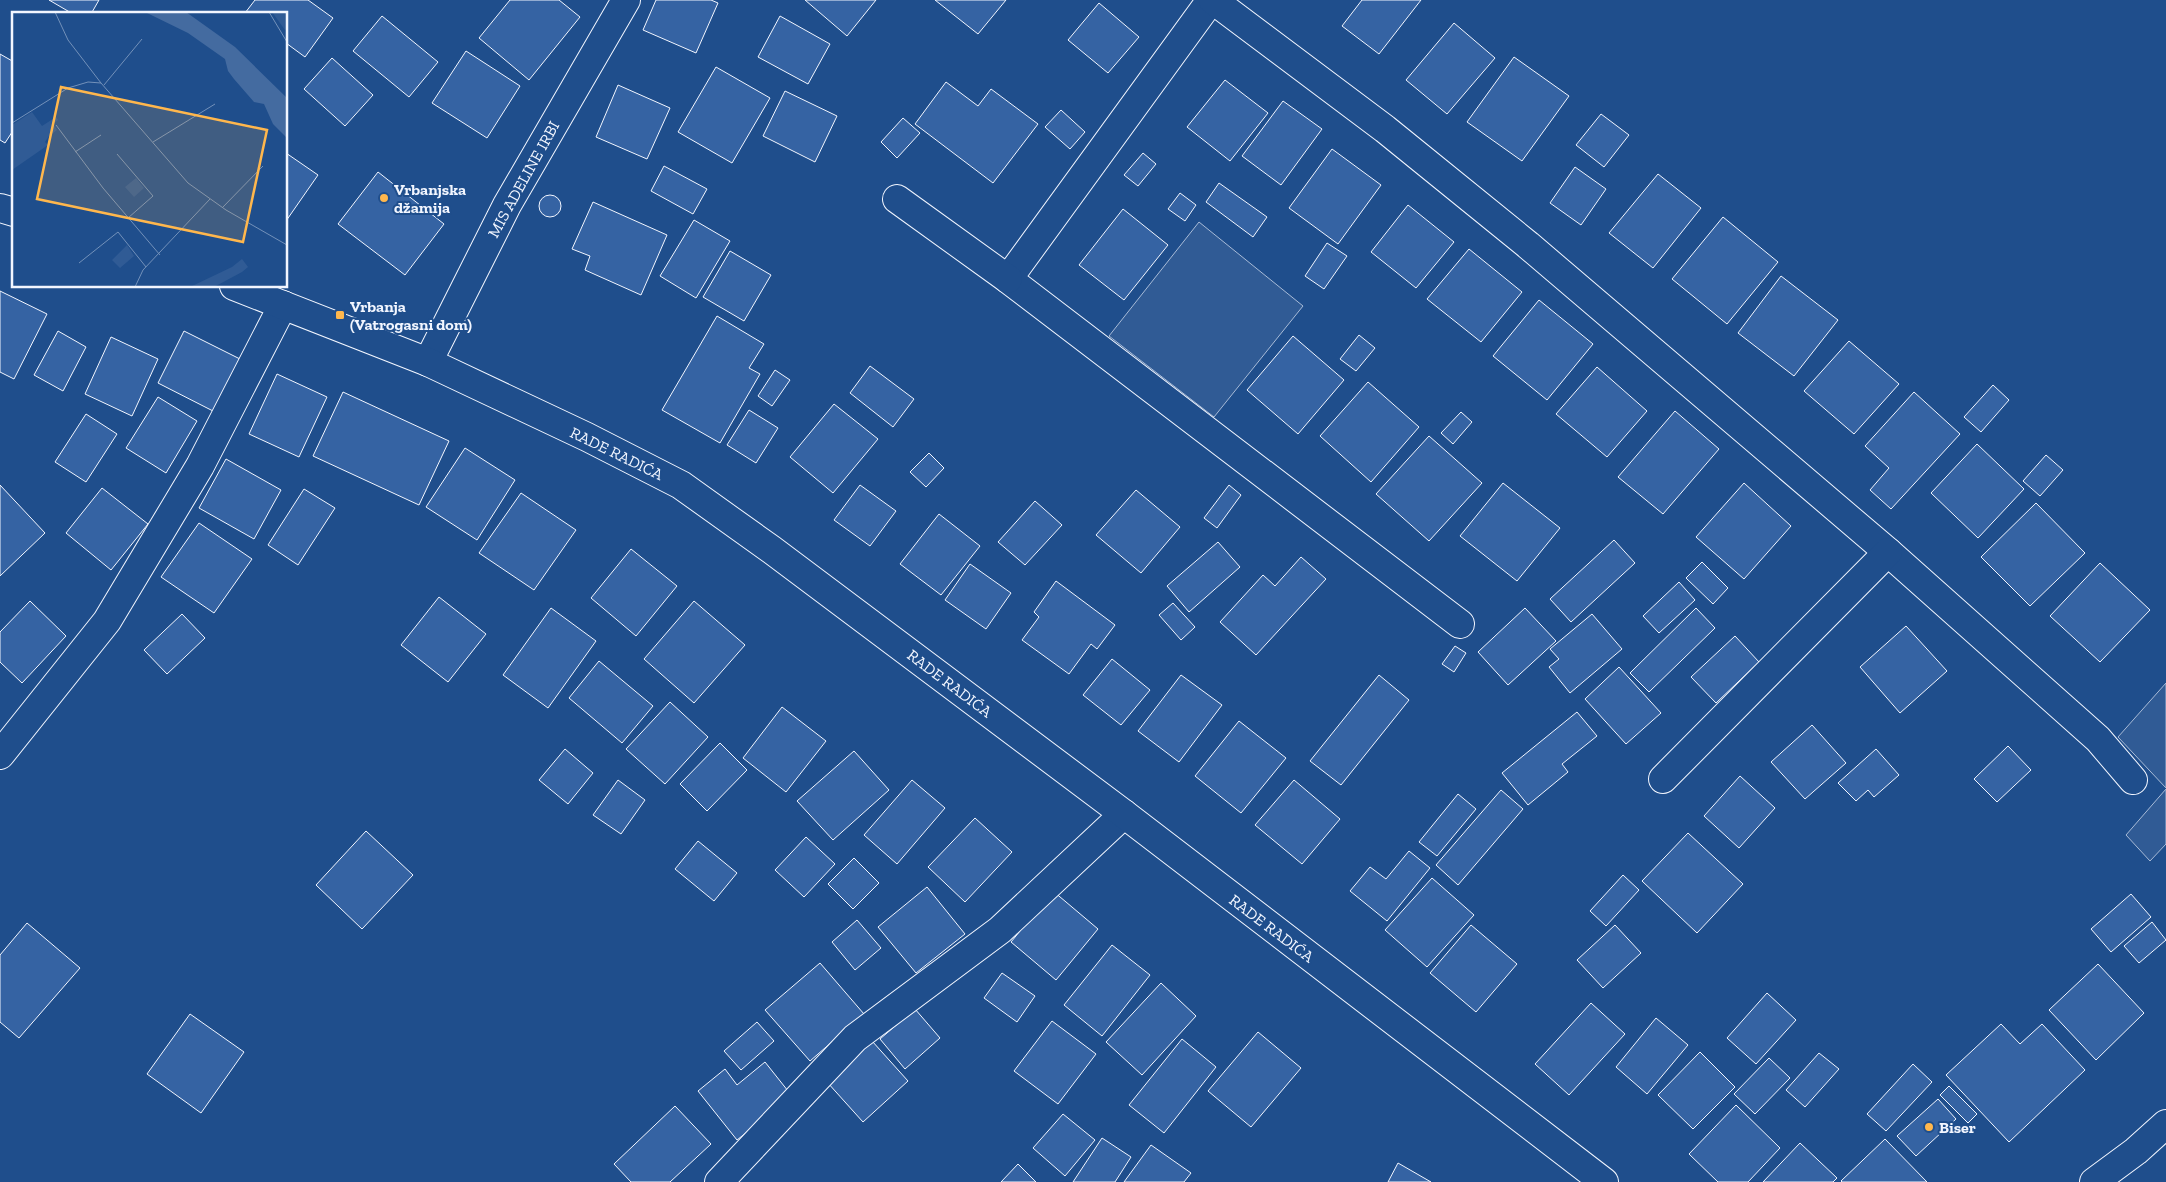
<svg xmlns="http://www.w3.org/2000/svg" width="2166" height="1182" font-family="'Zilla Slab',serif">
<rect width="100%" height="100%" fill="#1f4e8c"/>
<g fill="#305b95" stroke="#a8bbd7">
<path d="M1199,222l104,84 -89,111 -105,-81z"/>
<path d="M2166,683v105l-48,-51z"/>
<path d="M2166,789v55l-16,17 -24,-26z"/>
</g>
<g fill="#3563a3" stroke="#f2f6ff">
<path d="M49,0h50l-8,14h-18z"/>
<path d="M255,0h53l25,18 -28,39 -19,-14v-29l-41,-1z"/>
<path d="M510,0h49l21,17 -51,63 -50,-42z"/>
<path d="M656,0h55l7,3 -22,50 -53,-23z"/>
<path d="M805,0h71l-29,36z"/>
<path d="M935,0h71l-28,34z"/>
<path d="M1362,0h59l-42,54 -37,-28z"/>
<path d="M1099,3l40,34 -31,36 -40,-33z"/>
<path d="M382,16l56,46 -29,35 -56,-46z"/>
<path d="M780,16l50,28 -22,40 -50,-27z"/>
<path d="M1454,23l41,35 -48,56 -41,-34z"/>
<path d="M466,51l54,35 -33,52 -55,-35z"/>
<path d="M0,54l14,8v67l-9,14 -5,-3z"/>
<path d="M1514,57l55,39 -47,65 -55,-39z"/>
<path d="M332,58l41,37 -28,31 -41,-37z"/>
<path d="M716,67l54,31 -38,65 -54,-31z"/>
<path d="M1225,80l43,33 -38,48 -43,-34z"/>
<path d="M946,82l32,24 13,-17 47,35 -45,59 -78,-59z"/>
<path d="M618,85l52,23 -23,51 -51,-22z"/>
<path d="M785,91l52,25 -22,46 -52,-26z"/>
<path d="M1283,101l39,28 -41,56 -39,-29z"/>
<path d="M1061,110l24,22 -15,17 -25,-22z"/>
<path d="M1601,114l28,21 -25,32 -28,-22z"/>
<path d="M903,118l17,15 -23,25 -16,-16z"/>
<path d="M1332,149l49,36 -43,59 -49,-36z"/>
<path d="M286,153l32,22 -32,46z"/>
<path d="M1143,153l13,11 -18,22 -14,-11z"/>
<path d="M664,166l43,23 -14,25 -42,-23z"/>
<path d="M1575,167l31,22 -25,36 -31,-22z"/>
<path d="M378,172l66,52 -39,51 -67,-51z"/>
<path d="M1658,174l43,34 -48,60 -44,-35z"/>
<path d="M1219,183l48,34 -14,20 -47,-35z"/>
<path d="M1180,193l16,12 -11,16 -17,-12z"/>
<circle cx="550" cy="206" r="11"/>
<path d="M593,202l74,33 -26,60 -56,-25 5,-14 -18,-7z"/>
<path d="M1408,205l46,37 -38,46 -45,-36z"/>
<path d="M1123,209l45,36 -44,55 -45,-35z"/>
<path d="M1723,217l55,45 -51,62 -55,-45z"/>
<path d="M694,220l36,21 -34,57 -36,-22z"/>
<path d="M1327,243l20,13 -23,33 -19,-13z"/>
<path d="M1469,249l53,43 -41,50 -54,-43z"/>
<path d="M730,251l41,24 -27,46 -41,-24z"/>
<path d="M1781,276l57,44 -44,56 -56,-43z"/>
<path d="M0,291l47,23 -33,65 -14,-7z"/>
<path d="M1539,300l54,44 -46,56 -54,-44z"/>
<path d="M717,316l47,28 -15,24 11,6 -40,69 -58,-33z"/>
<path d="M58,331l28,16 -23,44 -29,-16z"/>
<path d="M184,331l56,28 -27,52 -55,-28z"/>
<path d="M1359,335l16,13 -19,23 -16,-12z"/>
<path d="M1293,336l51,44 -46,54 -51,-44z"/>
<path d="M111,337l47,22 -26,57 -47,-22z"/>
<path d="M1849,341l50,43 -45,50 -50,-43z"/>
<path d="M870,366l44,33 -21,28 -43,-34z"/>
<path d="M1597,367l50,44 -40,46 -51,-43z"/>
<path d="M775,370l15,10 -18,26 -14,-10z"/>
<path d="M277,374l50,23 -28,60 -50,-23z"/>
<path d="M1368,382l51,45 -48,55 -51,-46z"/>
<path d="M1993,385l16,15 -28,32 -17,-15z"/>
<path d="M343,392l106,49 -30,64 -106,-49z"/>
<path d="M1914,392l46,42 -69,75 -21,-19 19,-22 -24,-22z"/>
<path d="M158,397l39,24 -31,52 -40,-25z"/>
<path d="M834,404l44,35 -45,54 -43,-36z"/>
<path d="M749,410l29,18 -22,35 -29,-18z"/>
<path d="M1675,411l44,38 -56,65 -45,-37z"/>
<path d="M1461,412l11,10 -19,22 -12,-11z"/>
<path d="M86,414l31,20 -31,48 -31,-20z"/>
<path d="M1429,436l53,47 -53,58 -53,-47z"/>
<path d="M1977,444l47,45 -46,49 -47,-45z"/>
<path d="M465,448l50,32 -38,60 -51,-33z"/>
<path d="M929,453l15,15 -18,19 -16,-15z"/>
<path d="M2046,455l17,15 -23,26 -17,-15z"/>
<path d="M226,459l55,31 -27,49 -55,-31z"/>
<path d="M1503,483l57,45 -43,53 -57,-45z"/>
<path d="M1744,483l47,43 -47,53 -48,-42z"/>
<path d="M0,485l45,48 -45,43z"/>
<path d="M860,485l36,26 -26,35 -36,-26z"/>
<path d="M1229,485l12,10 -24,33 -13,-10z"/>
<path d="M102,488l46,36 -37,46 -45,-37z"/>
<path d="M304,489l31,19 -37,57 -30,-20z"/>
<path d="M1136,490l44,37 -39,46 -45,-38z"/>
<path d="M521,493l55,37 -42,60 -55,-37z"/>
<path d="M1035,501l27,24 -37,40 -27,-23z"/>
<path d="M2036,503l49,50 -55,53 -49,-49z"/>
<path d="M939,514l41,32 -39,49 -41,-31z"/>
<path d="M199,523l53,36 -38,54 -53,-36z"/>
<path d="M1614,540l21,23 -64,59 -21,-23z"/>
<path d="M1218,542l22,25 -51,45 -22,-26z"/>
<path d="M631,549l46,37 -41,50 -45,-38z"/>
<path d="M1301,557l25,22 -70,76 -36,-33 43,-47 12,11z"/>
<path d="M1702,562l26,26 -15,16 -27,-26z"/>
<path d="M2100,563l50,47 -50,52 -50,-46z"/>
<path d="M970,564l41,29 -25,36 -41,-29z"/>
<path d="M1056,581l59,44 -18,24 -6,-5 -22,30 -47,-34 17,-23 -5,-5z"/>
<path d="M1679,582l16,18 -36,33 -16,-17z"/>
<path d="M439,597l47,37 -38,48 -47,-37z"/>
<path d="M30,601l36,35 -44,47 -22,-21v-30z"/>
<path d="M694,601l51,44 -51,58 -50,-44z"/>
<path d="M1173,603l22,24 -14,13 -22,-25z"/>
<path d="M551,608l45,33 -48,67 -45,-33z"/>
<path d="M1525,608l31,33 -48,44 -30,-33z"/>
<path d="M1696,608l19,20 -66,64 -19,-19z"/>
<path d="M182,614l23,24 -38,36 -23,-24z"/>
<path d="M1592,614l30,35 -52,44 -21,-26 10,-8 -9,-10z"/>
<path d="M1906,626l41,45 -47,42 -40,-46z"/>
<path d="M1735,636l24,26 -43,41 -25,-26z"/>
<path d="M1455,646l11,7 -12,19 -12,-8z"/>
<path d="M1112,659l38,31 -29,35 -38,-30z"/>
<path d="M599,661l54,45 -31,37 -53,-45z"/>
<path d="M1619,667l42,46 -35,31 -41,-45z"/>
<path d="M1181,675l41,30 -43,57 -41,-31z"/>
<path d="M1379,675l30,25 -68,85 -31,-24z"/>
<path d="M670,702l38,35 -43,47 -39,-35z"/>
<path d="M782,707l44,34 -40,51 -43,-34z"/>
<path d="M1577,712l20,24 -35,28 6,8 -40,33 -26,-32z"/>
<path d="M1239,721l47,37 -45,55 -46,-37z"/>
<path d="M1812,725l34,38 -41,36 -34,-37z"/>
<path d="M720,743l27,27 -40,41 -27,-27z"/>
<path d="M2008,746l23,24 -34,32 -23,-23z"/>
<path d="M565,749l28,24 -25,31 -29,-24z"/>
<path d="M1876,749l23,26 -25,22 -6,-7 -12,11 -18,-18z"/>
<path d="M854,751l35,39 -56,50 -36,-39z"/>
<path d="M1740,776l35,32 -36,40 -35,-32z"/>
<path d="M618,780l27,20 -24,34 -28,-19z"/>
<path d="M912,780l33,28 -48,56 -33,-29z"/>
<path d="M1294,780l46,39 -38,45 -47,-39z"/>
<path d="M1501,790l22,19 -65,76 -22,-20z"/>
<path d="M1458,794l18,15 -39,47 -18,-14z"/>
<path d="M975,818l37,34 -47,50 -37,-35z"/>
<path d="M366,831l47,44 -51,54 -46,-44z"/>
<path d="M1688,833l55,51 -46,49 -55,-52z"/>
<path d="M806,837l29,27 -31,33 -29,-27z"/>
<path d="M698,841l39,32 -23,28 -39,-32z"/>
<path d="M1409,851l21,17 -43,53 -37,-30 20,-24 16,12z"/>
<path d="M854,858l25,25 -26,26 -25,-25z"/>
<path d="M1623,875l16,15 -33,36 -16,-15z"/>
<path d="M1432,878l42,37 -47,52 -42,-37z"/>
<path d="M927,887l38,47 -49,39 -38,-46z"/>
<path d="M1053,891l45,38 -42,51 -45,-38z"/>
<path d="M2131,894l20,23 -40,35 -20,-23z"/>
<path d="M857,920l24,28 -26,22 -23,-28z"/>
<path d="M2152,922l14,18 -27,23 -15,-17z"/>
<path d="M27,923l53,45 -61,70 -19,-16v-67z"/>
<path d="M1471,925l46,39 -41,48 -46,-39z"/>
<path d="M1615,925l26,28 -38,35 -26,-28z"/>
<path d="M1112,945l38,30 -48,61 -38,-31z"/>
<path d="M820,963l44,51 -54,47 -45,-51z"/>
<path d="M2098,964l46,49 -48,47 -47,-50z"/>
<path d="M1002,973l33,23 -18,26 -33,-24z"/>
<path d="M1161,983l35,33 -54,59 -36,-33z"/>
<path d="M1767,993l29,27 -40,44 -29,-26z"/>
<path d="M1591,1003l34,31 -56,61 -34,-31z"/>
<path d="M915,1009l25,29 -35,31 -25,-30z"/>
<path d="M190,1014l54,38 -43,61 -54,-39z"/>
<path d="M1656,1018l32,27 -41,49 -31,-27z"/>
<path d="M1052,1021l44,33 -38,50 -44,-33z"/>
<path d="M757,1022l17,19 -33,29 -17,-19z"/>
<path d="M2001,1024l19,20 22,-20 43,46 -76,72 -63,-67z"/>
<path d="M1258,1032l43,36 -50,59 -43,-36z"/>
<path d="M1182,1039l34,28 -52,66 -35,-28z"/>
<path d="M872,1041l36,40 -45,41 -36,-40z"/>
<path d="M1700,1052l35,35 -42,42 -35,-34z"/>
<path d="M1819,1053l20,16 -34,38 -19,-17z"/>
<path d="M1769,1058l21,20 -35,36 -21,-20z"/>
<path d="M765,1062l27,34 -55,44 -39,-49 27,-22 12,16z"/>
<path d="M1913,1064l19,18 -46,49 -19,-17z"/>
<path d="M1949,1086l28,28 -9,9 -28,-28z"/>
<path d="M1938,1099l18,20 -40,37 -19,-20z"/>
<path d="M1736,1105l44,43 -32,34h-30l-29,-28z"/>
<path d="M675,1106l36,38 -41,38h-39l-17,-18z"/>
<path d="M1063,1114l32,26 -30,36 -32,-28z"/>
<path d="M1102,1138l29,19 -16,25h-42z"/>
<path d="M1885,1139l42,43h-85l-1,-1z"/>
<path d="M1800,1143l37,35 -4,4h-70z"/>
<path d="M1151,1145l40,28 -7,9h-60z"/>
<path d="M1398,1163l33,19h-43z"/>
<path d="M1018,1164l18,18h-35z"/>
</g>
<g fill="none" stroke-linecap="round" stroke-linejoin="round">
<g stroke="#f2f6ff" stroke-width="30">
<g id="minor">
<path d="M1211,0l-203,279 452,345"/>
<path d="M1213,0l172,129 143,116 360,307 210,187 35,41"/>
<path d="M897,199l111,80"/>
<path d="M428,362l79,-157 119,-205"/>
<path d="M0,755l107,-134 93,-155 83,-161"/>
<path d="M1663,779l225,-227"/>
<path d="M719,1182l136,-144 145,-108 124,-116"/>
</g>
</g>
<g stroke="#f2f6ff" stroke-width="30">
<g id="primary">
<path d="M0,208l14,4"/>
<path d="M234,286l194,76 159,75 94,48 91,65 352,264 480,368"/>
<path d="M2094,1182l42,-31 30,-27"/>
</g>
</g>
<use href="#minor" stroke="#1f4e8c" stroke-width="28"/>
<use href="#primary" stroke="#1f4e8c" stroke-width="28"/>
</g>
<g fill="#ffb74d" stroke="#1f4e8c" stroke-width="2">
<circle cx="384" cy="198" r="5"/>
<rect x="335" y="310" width="10" height="10" rx="2.5"/>
<circle cx="1929" cy="1127" r="5"/>
</g>
<g text-anchor="middle" stroke-width="4" stroke-linejoin="round" paint-order="stroke">
<g font-size="16" fill="#f2f6ff" stroke="#1f4e8c">
<text transform="translate(523 179) rotate(-61)" y="6">MIS ADELINE IRBI</text>
<text transform="translate(617 453) rotate(26)" y="6">RADE RADIĆA</text>
<text transform="translate(950 683) rotate(37)" y="6">RADE RADIĆA</text>
<text transform="translate(1272 928) rotate(37)" y="6">RADE RADIĆA</text>
</g>
<g font-size="16" font-weight="bold" fill="#f2f6ff" stroke="#1f4e8c" text-anchor="start">
<text x="394" y="195">Vrbanjska<tspan x="394" dy="18">džamija</tspan></text>
<text x="350" y="312">Vrbanja<tspan x="350" dy="18">(Vatrogasni dom)</tspan></text>
<text x="1939" y="1133">Biser</text>
</g>
</g>
<g transform="translate(12 12)">
<rect width="275" height="275" fill="#1f4e8c"/>
<path d="M260,0h15v17l-2,1zM20,100l10,14 14,-9 2,3 -5,4 4,6 -8,6 -4,6 3,3 -36,25v-45zM124,166l8,10 -10,9 -9,-10zM115,233l7,11 -14,12 -8,-8zM230,247l6,8 -6,5 -28,15h-24l42,-20z" fill="#305b95"/>
<path d="M133,0h41l49,35 52,51v40l-14,-14 -9,-20 -10,-2 -20,-23 -6,-8 -3,-12 -37,-26z" fill="#446ba0"/>
<path fill="none" stroke="#7391ba" stroke-width="1" d="M43,0l13,28 33,43M257,0l18,30M92,73l38,-46M0,111l56,-35 20,-6 13,1 87,100 38,27 61,35M44,113l47,63 57,67M141,130l62,-38M63,140l26,-17M105,142l36,42 -25,22M210,196l41,-42M67,251l39,-31 28,35M123,275l8,-17 67,-71"/>
<path fill="#ffb74d" fill-opacity="0.15" stroke="#ffb74d" stroke-width="2.5" d="M49,75l206,43 -24,112 -206,-43z"/>
<rect width="275" height="275" fill="none" stroke="#f2f6ff" stroke-width="2.5"/>
</g>
</svg>
